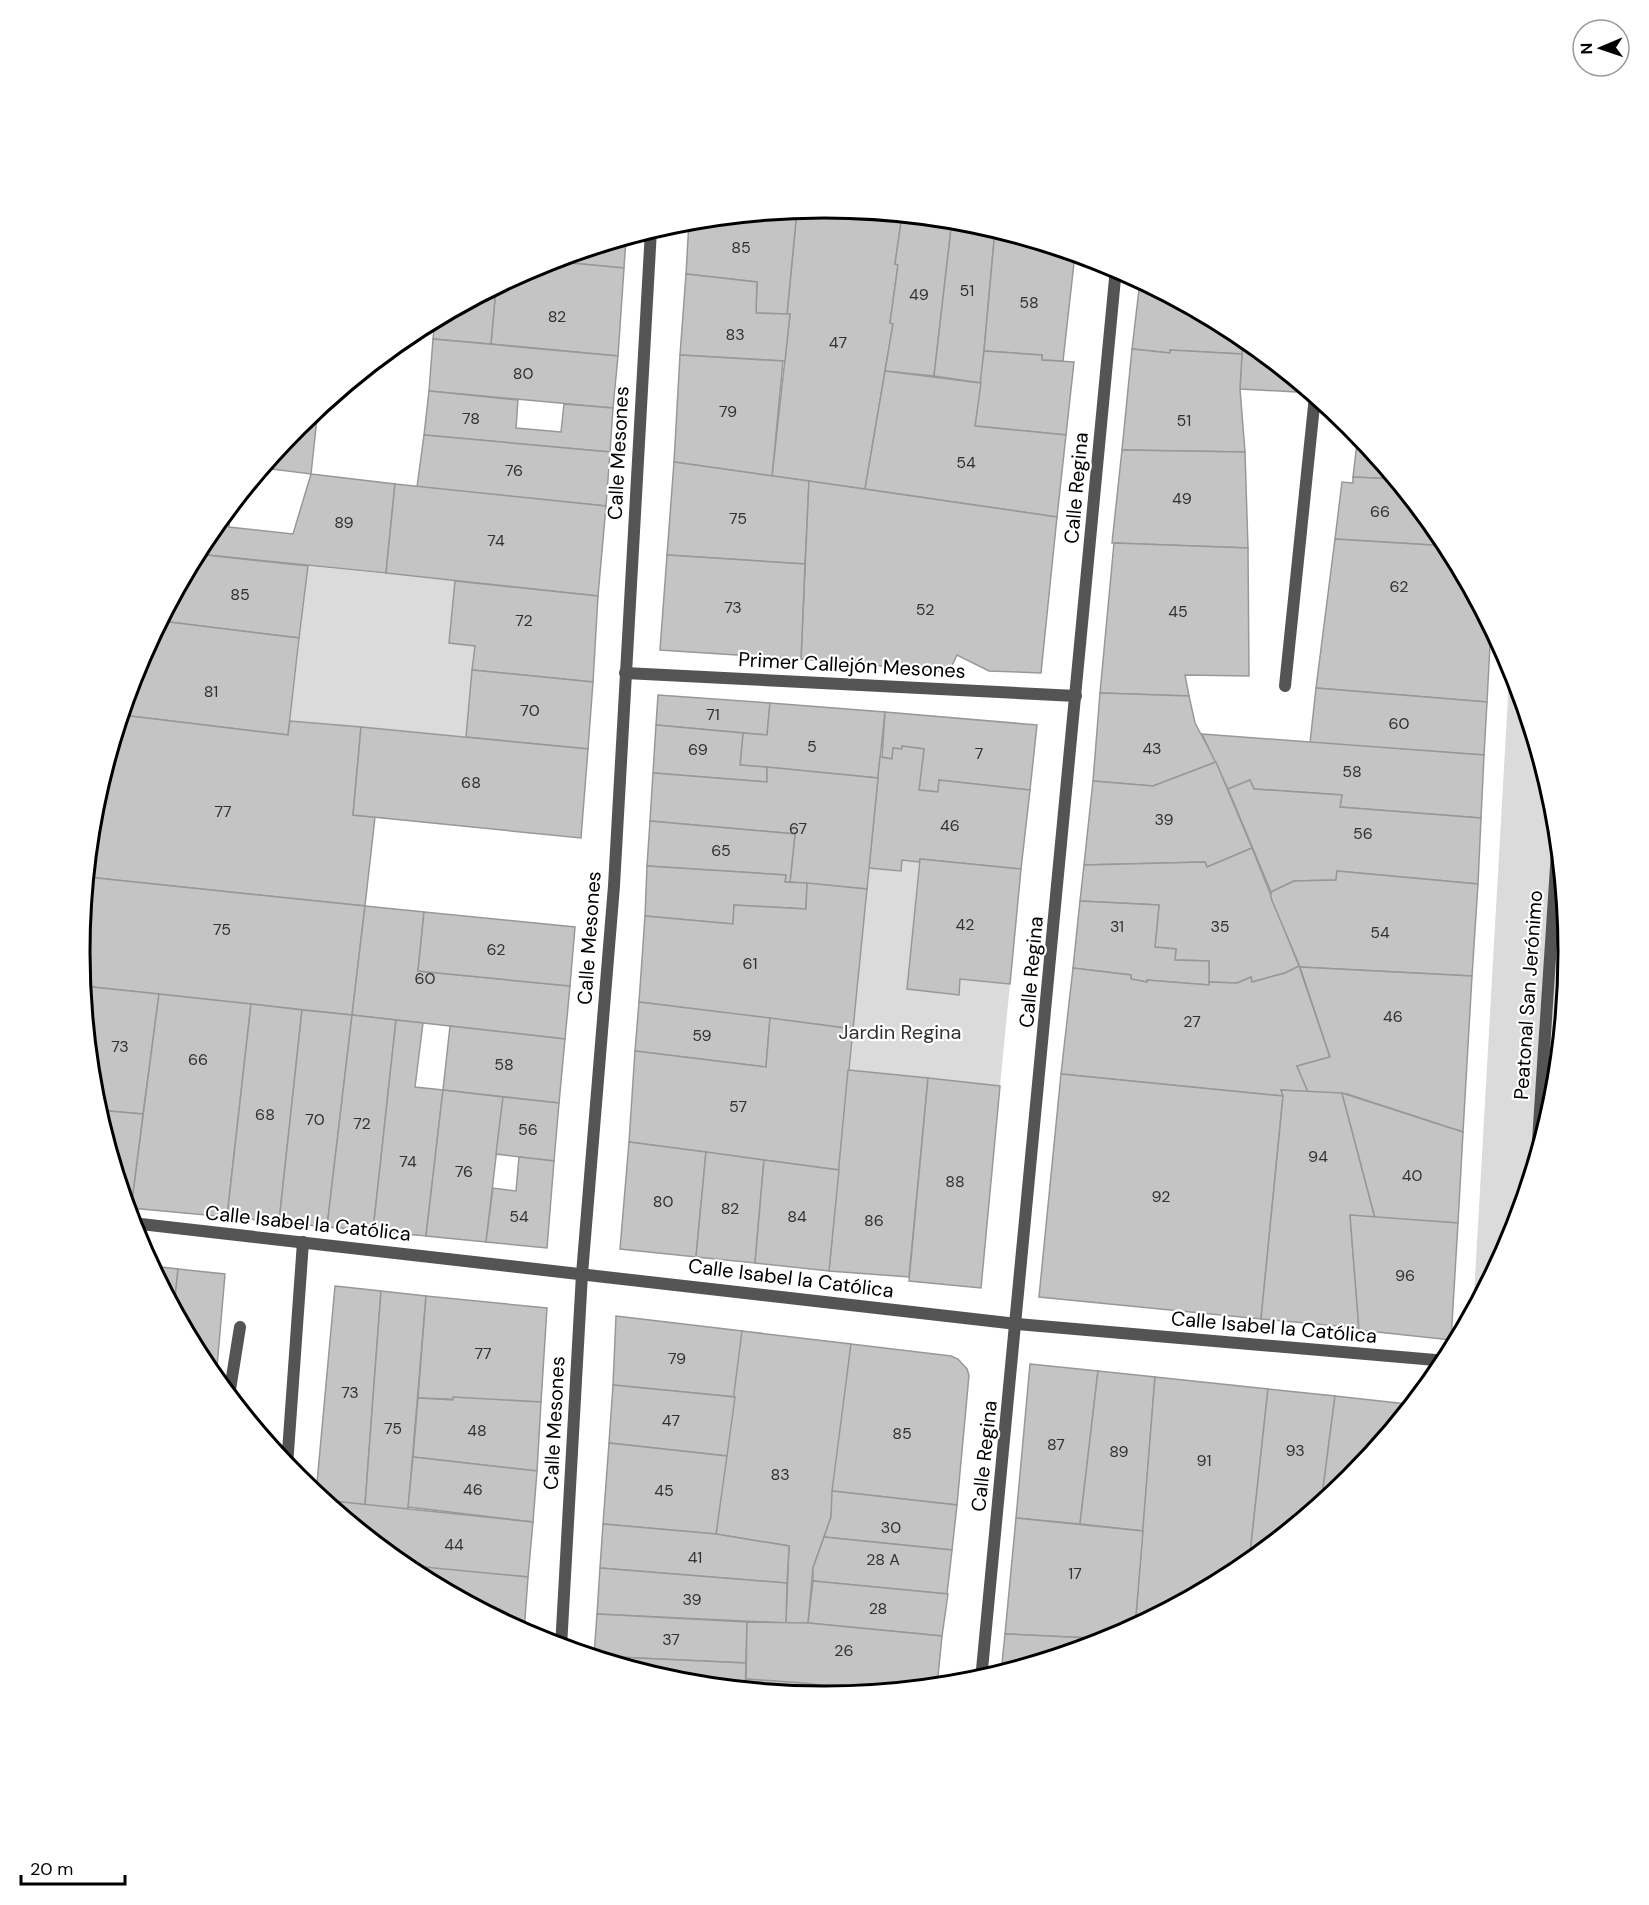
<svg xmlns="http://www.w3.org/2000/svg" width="1649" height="1905" font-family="'DM Sans',sans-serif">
<rect width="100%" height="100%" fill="#fff"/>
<g fill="#dbdbdb">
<path d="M308,566l147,15 -6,62 26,3 -9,91 -176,-16z"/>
<path d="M1510,662l45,145 9,94 -14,215 -37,122 -40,75z"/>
<path d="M902,860l17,2 -12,127 52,6 1,-16 50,5 -10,102 -152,-16 21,-202z"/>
</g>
<g fill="#c4c4c4" stroke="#989898" stroke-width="1.5">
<path d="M825,208l77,7 -7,49 3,1 -8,58 3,1 -28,165 -93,-13 18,-162h-3l10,-104z"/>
<path d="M797,210l-10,104 -31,-1 1,-31 -71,-8 3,-53z"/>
<path d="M902,215l50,5 -18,156 -49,-5 8,-47 -3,-1 8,-58 -3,-1z"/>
<path d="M952,220l18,2 25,8 -14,153 -47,-7z"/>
<path d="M995,230l80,24 -12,107 -21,-1v-5l-58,-4z"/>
<path d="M626,238l-2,30 -75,-7z"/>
<path d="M549,261l75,7 -6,88 -127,-12 5,-57z"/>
<path d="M686,274l71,8 -1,31 34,1 -5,47 -105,-6z"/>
<path d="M1140,281l99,52 4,4 -1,17 -72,-4v3l-38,-4z"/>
<path d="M496,287l-5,57 -58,-5 2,-19z"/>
<path d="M1243,337l54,44 -1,11 -56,-3z"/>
<path d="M433,339l185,17 -5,52 -184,-17z"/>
<path d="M1132,349l38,4v-3l72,4 -2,35 5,63 -123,-2z"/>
<path d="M984,351l58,4v5l32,2 -8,73 -91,-9z"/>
<path d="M680,355l103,6 -11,115 -98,-14z"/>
<path d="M885,371l96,12 -6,43 91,9 -9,82 -192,-28z"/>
<path d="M429,391l89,9 -2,28 45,4 3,-28 49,4 -3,44 -186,-17z"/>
<path d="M318,409l-7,65 -48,-6 35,-43z"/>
<path d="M1358,434l37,45 -42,-2z"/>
<path d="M424,435l186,17 -4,54 -189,-19z"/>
<path d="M1122,450l123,2 3,96 -136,-5z"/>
<path d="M674,462l135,19 -4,83 -138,-9z"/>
<path d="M311,474l84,10 -9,89 -189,-19 8,-16 19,-22h6l-1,11 64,7z"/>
<path d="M1353,477l42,2 53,67 -113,-7 7,-57 11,1z"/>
<path d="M809,481l248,36 -16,156 -52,-2 -32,-16 -8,17 -148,-13z"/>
<path d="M395,484l211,22 -8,90 -212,-23z"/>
<path d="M1335,539l113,7 43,80 -4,76 -171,-14z"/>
<path d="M1114,543l134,5 1,128 -64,-1 4,21 -89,-3z"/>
<path d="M197,554l111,12 -9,72 -138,-17z"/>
<path d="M667,555l138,9 -4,95 -141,-9z"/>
<path d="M455,581l143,15 -5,86 -121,-12 3,-24 -26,-3z"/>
<path d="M161,621l138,17 -11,97 -166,-20 14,-48z"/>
<path d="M472,670l121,12 -5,67 -122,-12z"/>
<path d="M1316,688l171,14 -3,53 -174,-12z"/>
<path d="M1100,693l89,3 6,27 21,39 -63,24 -60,-5z"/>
<path d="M658,695l112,8 -3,32 -111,-10z"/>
<path d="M770,703l115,9 -7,66 -138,-13 3,-32 24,2z"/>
<path d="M885,712l152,13 -7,65 -91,-10 -1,12 -19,-2 5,-41 -22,-3v3l-9,-1 -1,11 -10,-2z"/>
<path d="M122,715l166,20 2,-14 71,6 -8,88 22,2 -10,89 -278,-29 7,-70z"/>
<path d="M656,725l87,8 -3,32 27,2v15l-114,-9z"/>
<path d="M361,727l227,22 -7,89 -228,-23z"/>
<path d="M1202,734l282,21 -3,63 -141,-11 2,-12 -88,-6 -4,-9 -22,9z"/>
<path d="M902,746l22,3 -5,41 19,2 1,-12 91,10 -9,79 -101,-10 -1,3 -17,-2 -1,11 -32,-3 11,-111 12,2 1,-11 9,1z"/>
<path d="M1216,762l36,86 -45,19 -2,-5 -121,3 9,-84 60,5z"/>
<path d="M767,767l111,11 -11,111 -77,-7 5,-48 -145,-13 3,-48 114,9z"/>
<path d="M1250,780l4,9 88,6 -2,12 141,11 -3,66 -141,-13 -1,9 -42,1 -23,11 -43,-103z"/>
<path d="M650,821l145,13 -5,48h-5l1,-7 -139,-9z"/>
<path d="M1252,848l47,118 -14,7 -33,9 -1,-5 -14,6 -28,-1v-21l-34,-1 1,-11 -21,-2 4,-42 -79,-4 4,-36 121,-3 2,5z"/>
<path d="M920,859l101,10 -11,115 -50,-5 -1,16 -52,-6z"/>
<path d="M647,866l139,9 -1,7 22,1 -1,26 -72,-4 -1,19 -88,-8z"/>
<path d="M1337,871l141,13 -6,92 -172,-9 -29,-69v-6l23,-11 42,-1z"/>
<path d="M87,877l278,29 -13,109 -269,-29 -3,-34z"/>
<path d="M807,883l60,6 -14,140 -214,-27 6,-86 88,8 1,-19 72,4z"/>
<path d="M1080,901l79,4 -4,42 21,2 -1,11 34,1v24l-62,-5v2l-16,-3v-4l-58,-7z"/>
<path d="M365,906l59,6 -6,59 152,15 -5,53 -213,-24z"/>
<path d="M424,912l151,15 -5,59 -152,-15z"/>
<path d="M1299,966l31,91 -33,9 11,26 -27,-2 2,6 -222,-22 12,-106 58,7v4l16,3v-2l62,5v-3l28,1 14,-6 1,5 33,-9z"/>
<path d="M1300,967l172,9 -9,156 -116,-38 -39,-2 -11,-26 33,-9z"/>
<path d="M83,986l76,8 -16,120 -46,-4 -3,-12z"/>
<path d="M159,994l92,10 -24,213 -96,-9z"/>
<path d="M639,1002l131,16 -4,49 -131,-16z"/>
<path d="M251,1004l51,6 -23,212 -52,-5z"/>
<path d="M302,1010l50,5 -25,212 -48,-5z"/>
<path d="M352,1015l44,5 -23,211 -46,-4z"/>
<path d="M770,1018l83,11 -14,141 -210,-28 6,-91 131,16z"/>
<path d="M396,1020l27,3 -8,64 28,3 -17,146 -53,-5z"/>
<path d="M450,1026l115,13 -6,64 -116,-13z"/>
<path d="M848,1070l80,8 -19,199 -80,-6z"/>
<path d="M1061,1074l222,22 -22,223 -222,-22z"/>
<path d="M928,1078l72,8 -19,202 -72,-7z"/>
<path d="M443,1090l60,7 -17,145 -60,-6z"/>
<path d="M1281,1090l61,3 33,125 -25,-3 9,113 -98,-9 22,-223z"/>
<path d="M1342,1093l121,39 -5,91 -83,-5z"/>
<path d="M503,1097l56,6 -5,58 -58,-7z"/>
<path d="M97,1110l46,4 -12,94h-4z"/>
<path d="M629,1142l77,10 -10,105 -76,-8z"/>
<path d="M706,1152l58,8 -9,103 -59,-6z"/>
<path d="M519,1157l35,4 -7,87 -61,-6 7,-54 23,3z"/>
<path d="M764,1160l75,10 -10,101 -74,-8z"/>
<path d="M1350,1215l108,8 -7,117 -92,-10z"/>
<path d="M152,1266l26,3 -4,39z"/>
<path d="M178,1269l47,5 -9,105 -11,-13 -31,-58z"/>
<path d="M335,1286l46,5 -16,214 -42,-5 -7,-6z"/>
<path d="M381,1291l45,5 -18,214 -43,-5z"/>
<path d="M426,1296l121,12 -6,94 -123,-4z"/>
<path d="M616,1316l126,15 -7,66 -122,-12z"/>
<path d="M742,1331l109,13 -20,173 -18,51 -5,56 -22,-1 3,-77 -73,-12z"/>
<path d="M851,1344l100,12 7,3 9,10 2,6 -12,130 -125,-14z"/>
<path d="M1030,1364l68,7 -18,153 -64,-6z"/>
<path d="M1098,1371l57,6 -12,154 -63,-7z"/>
<path d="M1155,1377l113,12 -19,174 -11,9 -84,45 -18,-2z"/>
<path d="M613,1385l122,12 -8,59 -118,-13z"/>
<path d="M1268,1389l67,7 -14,108 -72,59z"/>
<path d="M1335,1396l72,8v7l-15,19 -5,-1 1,5 -37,46 -30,24z"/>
<path d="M453,1397l88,5 -4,69 -124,-14 5,-59 35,2z"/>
<path d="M609,1443l118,13 -11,78 -113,-10z"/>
<path d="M413,1457l124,14 -4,51 -125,-15z"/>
<path d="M832,1491l125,14 -5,45 -128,-13 7,-20z"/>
<path d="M323,1500l210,22 -5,55 -125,-11z"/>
<path d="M1016,1518l127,13 -8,96 -23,12 -107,-5z"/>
<path d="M603,1524l113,10 73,12 -2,37 -187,-15z"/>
<path d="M824,1537l128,13 -5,44 -134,-13v-13z"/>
<path d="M403,1565l125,12 -4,55 -114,-60z"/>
<path d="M600,1568l187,15 -1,40 -189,-9z"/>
<path d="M813,1581l135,13 -6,42 -134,-13z"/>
<path d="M597,1614l150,8 -1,41 -152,-7z"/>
<path d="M1136,1615l18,2 -19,10z"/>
<path d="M747,1622l61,1 134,13 -5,50 -59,6 -132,-13z"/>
<path d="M1005,1634l107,5 -111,35z"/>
<path d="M594,1656l152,7 -1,27 -66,-7z"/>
<path d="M746,1679l57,4 75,9 -54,5 -79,-7z"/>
</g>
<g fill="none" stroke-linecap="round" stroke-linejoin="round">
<g stroke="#545454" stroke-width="12">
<path d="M1285,686l30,-290"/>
<path d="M229,1396l11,-69"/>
<path d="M287,1466l16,-224"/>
</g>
<g stroke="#545454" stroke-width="12">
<path d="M1537,1156l21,-320"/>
<path d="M981,1680l135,-1412"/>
</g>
<g stroke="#545454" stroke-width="12">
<path d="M625,673l451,23"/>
<path d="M561,1647l21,-373 32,-388 37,-656"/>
</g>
<path stroke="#545454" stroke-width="12" d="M132,1223l885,101 430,37"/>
</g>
<g text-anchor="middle" stroke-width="4.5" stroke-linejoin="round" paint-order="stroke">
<g font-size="16" fill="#313131">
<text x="741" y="253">85</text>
<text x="967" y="296">51</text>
<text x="919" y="300">49</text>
<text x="1029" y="308">58</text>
<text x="557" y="322">82</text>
<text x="735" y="340">83</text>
<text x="838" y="348">47</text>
<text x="523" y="379">80</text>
<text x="728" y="417">79</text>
<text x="471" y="424">78</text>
<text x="1184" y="426">51</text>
<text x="966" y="468">54</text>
<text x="514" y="476">76</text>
<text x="1182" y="504">49</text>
<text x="1380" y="517">66</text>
<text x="738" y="524">75</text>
<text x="344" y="528">89</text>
<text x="496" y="546">74</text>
<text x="1399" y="592">62</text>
<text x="240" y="600">85</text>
<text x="733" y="613">73</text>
<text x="925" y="615">52</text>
<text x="1178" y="617">45</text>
<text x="524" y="626">72</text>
<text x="211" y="697">81</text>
<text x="530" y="716">70</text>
<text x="713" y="720">71</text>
<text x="1399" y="729">60</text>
<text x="812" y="752">5</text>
<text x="1152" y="754">43</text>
<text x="698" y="755">69</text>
<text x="979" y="759">7</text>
<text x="1352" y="777">58</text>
<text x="471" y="788">68</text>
<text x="223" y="817">77</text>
<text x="1164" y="825">39</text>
<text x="950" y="831">46</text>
<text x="798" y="834">67</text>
<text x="1363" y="839">56</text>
<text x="721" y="856">65</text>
<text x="965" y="930">42</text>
<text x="1117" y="932">31</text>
<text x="1220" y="932">35</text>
<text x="222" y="935">75</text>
<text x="1380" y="938">54</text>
<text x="496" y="955">62</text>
<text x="750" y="969">61</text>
<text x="425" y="984">60</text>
<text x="1393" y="1022">46</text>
<text x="1192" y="1027">27</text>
<text x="702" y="1041">59</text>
<text x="120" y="1052">73</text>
<text x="198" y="1065">66</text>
<text x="504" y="1070">58</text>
<text x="738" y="1112">57</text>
<text x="265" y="1120">68</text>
<text x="315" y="1125">70</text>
<text x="362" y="1129">72</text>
<text x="528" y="1135">56</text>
<text x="1318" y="1162">94</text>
<text x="408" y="1167">74</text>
<text x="464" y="1177">76</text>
<text x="1412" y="1181">40</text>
<text x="955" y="1187">88</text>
<text x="1161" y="1202">92</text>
<text x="663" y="1207">80</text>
<text x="730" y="1214">82</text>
<text x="519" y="1222">54</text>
<text x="797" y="1222">84</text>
<text x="874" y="1226">86</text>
<text x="1405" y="1281">96</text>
<text x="483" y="1359">77</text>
<text x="677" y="1364">79</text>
<text x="350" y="1398">73</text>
<text x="671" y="1426">47</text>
<text x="393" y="1434">75</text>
<text x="477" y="1436">48</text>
<text x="902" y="1439">85</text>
<text x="1056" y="1450">87</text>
<text x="1295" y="1456">93</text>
<text x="1119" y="1457">89</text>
<text x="1204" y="1466">91</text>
<text x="780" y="1480">83</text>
<text x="473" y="1495">46</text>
<text x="664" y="1496">45</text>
<text x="891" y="1533">30</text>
<text x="454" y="1550">44</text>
<text x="695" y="1563">41</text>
<text x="883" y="1565">28 A</text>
<text x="1075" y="1579">17</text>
<text x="692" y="1605">39</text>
<text x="878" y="1614">28</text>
<text x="671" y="1645">37</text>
<text x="844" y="1656">26</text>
</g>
<g font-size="20" fill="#000" stroke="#fff">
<text transform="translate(618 453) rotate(-87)" y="7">Calle Mesones</text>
<text transform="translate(1076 488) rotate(-85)" y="7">Calle Regina</text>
<text transform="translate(852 665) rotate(3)" y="7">Primer Callejón Mesones</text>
<text transform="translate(589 938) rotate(-86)" y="7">Calle Mesones</text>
<text transform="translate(1031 972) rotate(-85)" y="7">Calle Regina</text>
<text transform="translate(1528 995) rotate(-86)" y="7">Peatonal San Jerónimo</text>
<text transform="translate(308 1223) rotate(6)" y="7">Calle Isabel la Católica</text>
<text transform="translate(791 1278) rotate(7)" y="7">Calle Isabel la Católica</text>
<text transform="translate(1274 1327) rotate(5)" y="7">Calle Isabel la Católica</text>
<text transform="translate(554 1423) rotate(-87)" y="7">Calle Mesones</text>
<text transform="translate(984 1456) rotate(-84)" y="7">Calle Regina</text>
</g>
<g font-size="20" fill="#323232" stroke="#fff">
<text x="900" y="1039">Jardin Regina</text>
</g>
</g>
<path d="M0 0H1649V1905H0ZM90 952a734 734 0 1 1 1468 0a734 734 0 1 1-1468 0Z" fill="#fff" fill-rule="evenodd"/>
<path fill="none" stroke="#000" stroke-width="3" d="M90 952a734 734 0 1 1 1468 0a734 734 0 1 1-1468 0Z"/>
<g transform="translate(1601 48) rotate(268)"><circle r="28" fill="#ffffff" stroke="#999999" stroke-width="1.5"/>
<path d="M0-4.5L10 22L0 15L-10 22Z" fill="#000000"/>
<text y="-9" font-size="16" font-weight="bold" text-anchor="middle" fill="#000000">N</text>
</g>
<path d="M21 1875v9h104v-9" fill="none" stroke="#000000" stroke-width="3"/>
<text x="30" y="1875" font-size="18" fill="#000000" stroke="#ffffff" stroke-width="4.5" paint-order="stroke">20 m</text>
</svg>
